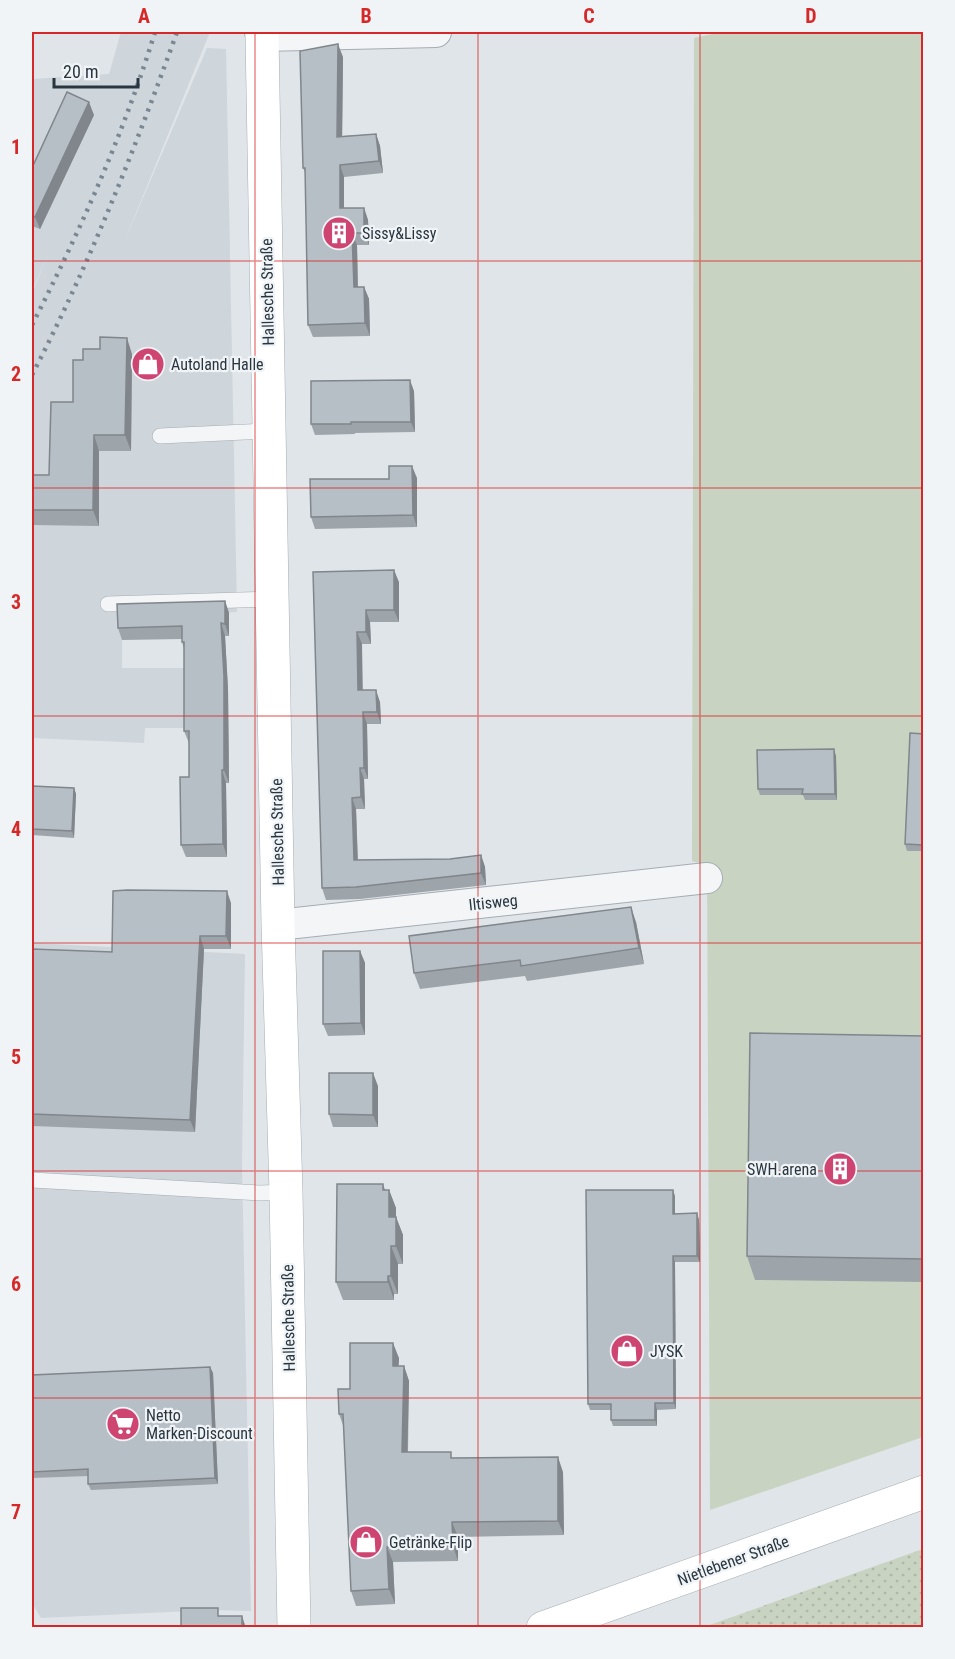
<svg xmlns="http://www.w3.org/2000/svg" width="955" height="1659" font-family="'Roboto Condensed',sans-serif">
<defs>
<pattern id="park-dots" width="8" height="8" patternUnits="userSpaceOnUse" patternTransform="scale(1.5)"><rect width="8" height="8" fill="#c9d3c1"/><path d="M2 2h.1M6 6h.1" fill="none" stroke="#adb6a7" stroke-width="1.8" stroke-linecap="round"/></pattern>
</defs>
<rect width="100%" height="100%" fill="#e0e5e9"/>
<g fill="#ced5db">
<path d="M121,32h89l-88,215 85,-199 19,1 11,563 -115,5v51h64v60h-41l-1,15 -112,-5v-445l18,-43 -18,41v-212l77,-5z"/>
<path d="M32,943l213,11 -3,212 9,445 -38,-1 -172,8 -9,-15z"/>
</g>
<path fill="#c9d3c1" d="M722,32h201v1405l-213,73 -3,-645 -15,-4 2,-823z"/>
<path fill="url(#park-dots)" d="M923,1549v78h-219z"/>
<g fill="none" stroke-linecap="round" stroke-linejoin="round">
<g stroke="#a5adb3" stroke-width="16">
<g id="lane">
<path d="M160,436l109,-5"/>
<path d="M108,604l165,-5"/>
<path d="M32,1180l228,13 26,-1"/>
</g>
</g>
<g stroke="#a5adb3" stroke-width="32">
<g id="street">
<path d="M260,32l2,4 174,-4"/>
<path d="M278,925l429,-47"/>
</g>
</g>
<g stroke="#a5adb3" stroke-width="34">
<g id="secondary">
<path d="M262,36l16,889 8,267 8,436"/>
<path d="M543,1628l381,-136"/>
</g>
</g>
<use href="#lane" stroke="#f3f5f7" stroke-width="15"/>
<use href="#street" stroke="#f3f5f7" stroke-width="30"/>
<use href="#secondary" stroke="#fff" stroke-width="33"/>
<g stroke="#798793" stroke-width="4.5" stroke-dasharray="3 6" stroke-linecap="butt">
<path d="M32,325c48,-94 92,-192 123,-293"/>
<path d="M32,375c57,-110 103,-226 145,-343"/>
</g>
</g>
<g fill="#9da4aa">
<path d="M343,57l-1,79 34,-2 4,12 3,27 -39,4v31h20l4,12 1,25h-12l1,42h6l5,12 1,37 -57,1 -5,-12 -2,-151 -3,-6z"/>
<path d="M94,115l-54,114 -8,-3v-58z"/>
<path d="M132,354l-1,97h-32v75l-67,-1v36v-86h17l24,-73 10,-42z"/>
<path d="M414,391l1,41 -60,1v1l-40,1 -4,-11z"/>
<path d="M417,478v49l-102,2 -4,-12z"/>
<path d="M313,572l86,10v40h-29l1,22h-9v46l18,12 1,22h-14l1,55h-4l1,30h-9l2,51 92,-1 31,-4 4,12 1,18 -126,14 -34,1 -4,-12z"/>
<path d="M225,601l4,12v23h-4l3,53 1,94h-3l1,74h-41l-5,-12 8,-68v-34l-5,-12v-82l-2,-7v-3l-60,1 -4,-12z"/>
<path d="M924,734v117h-17l-2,-7z"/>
<path d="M836,756l1,44h-32l-2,-5h-43l-2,-6z"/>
<path d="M32,786l42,2 2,6 -2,44 -42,-3z"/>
<path d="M231,903v46h-27l-9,183 -163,-6v-177l80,3z"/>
<path d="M636,922l8,42 -117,17 -2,-5 -105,13 -6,-16z"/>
<path d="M360,951l5,12v72l-37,1 -5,-12z"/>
<path d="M924,1036v246l-169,-2 -8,-24z"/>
<path d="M378,1086v41h-45l-4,-13z"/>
<path d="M385,1190h4l7,18v9l7,18v29h-5v30h-4v6h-51l-7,-18z"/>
<path d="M675,1196v18l22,-1 2,7 1,42h-25l1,147 -19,1v16h-44l-2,-6v-10h-21l-2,-6z"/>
<path d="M399,1358l-1,8h6l5,15 -1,71 155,20 1,63 -106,2v24l-65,1 2,42 -39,2 -5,-15 -7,-163 -5,-14 11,-25z"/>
<path d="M210,1367l3,6 5,111 -127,6 -3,-6v-8l-56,2v-103z"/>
</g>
<g fill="#80868b">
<path d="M338,44l5,13 -1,92 -5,-12z"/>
<path d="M89,102l5,13 -54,114 -5,-12z"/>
<path d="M376,134l4,12 3,27 -4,-12z"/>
<path d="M340,165l4,12v43l-4,-12z"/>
<path d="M364,208l4,12 1,25 -5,-12z"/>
<path d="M352,233l5,12 1,54 -4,-12z"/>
<path d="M364,287l5,12 1,37 -5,-13z"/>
<path d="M127,338l5,16 -1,97 -6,-16z"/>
<path d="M410,380l4,11 1,41 -4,-10z"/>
<path d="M94,435l5,16v75l-6,-16z"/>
<path d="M412,466l5,12v49l-4,-12z"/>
<path d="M394,570l5,12v40l-5,-12z"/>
<path d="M225,601l4,12v23l-4,-12z"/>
<path d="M366,610l4,12 1,22 -5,-12z"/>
<path d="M221,623l4,13 3,53 1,94 -5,-13z"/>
<path d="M357,632l5,12 1,58 -5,-12z"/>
<path d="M376,690l4,12 1,22 -4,-12z"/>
<path d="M363,712l4,12 1,55 -4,-11z"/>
<path d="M834,749l2,7 1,44 -2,-6z"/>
<path d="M360,768l4,11 1,30 -4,-12z"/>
<path d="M222,770l4,13 1,74 -4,-13z"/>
<path d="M74,788l2,6 -2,44 -2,-7z"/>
<path d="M352,798l4,11 2,63 -4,-12z"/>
<path d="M481,855l4,12 1,18 -5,-12z"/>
<path d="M227,891l4,12v46l-5,-13z"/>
<path d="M631,907l5,15 8,42 -5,-16z"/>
<path d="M200,936l4,13 -9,183 -5,-12z"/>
<path d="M360,951l5,12v72l-4,-12z"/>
<path d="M373,1073l5,13v41l-5,-12z"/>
<path d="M383,1184l6,18v-12l7,18v27l-7,-18 -6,-27z"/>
<path d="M673,1190l2,6v24l-2,-6z"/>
<path d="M697,1213l2,7 1,42 -3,-6z"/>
<path d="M396,1217l7,18v29l-7,-18z"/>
<path d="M391,1246l7,18v30l-7,-18z"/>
<path d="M673,1256l2,6 1,147 -2,-6z"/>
<path d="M388,1276l6,18v6l-6,-18z"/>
<path d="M393,1343l6,15 -1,23 -5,-15z"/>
<path d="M404,1366l5,15 -2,86 -5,-15z"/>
<path d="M210,1367l3,6 5,111 -3,-6z"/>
<path d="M655,1403l2,7v16l-2,-6z"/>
<path d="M558,1457l5,15 1,63 -6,-14z"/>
<path d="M452,1522l6,15v24l-5,-15z"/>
<path d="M387,1547l6,15 2,42 -6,-15z"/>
<path d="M242,1616l4,12h-4z"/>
</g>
<g fill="#b7bfc6" stroke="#80868b" stroke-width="1.5">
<path d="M338,44l-1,93 39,-3 3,27 -39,4v43h24v25h-12l2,54h10l1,36 -57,2 -3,-157h-2l-3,-117z"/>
<path d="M67,92l22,10 -54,115 -3,-2v-47z"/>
<path d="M100,337l27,1 -2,97h-31l-1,75h-61v-35h17l2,-73h22v-42h10v-11h17z"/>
<path d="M410,380l1,42h-60v2h-40v-43z"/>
<path d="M389,466h23l1,49 -102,2 -1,-38h79z"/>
<path d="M394,570v40h-28v22h-9l1,58h18l1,22h-14l1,56h-4l1,29 -9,1 2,62 96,-1 31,-4v18l-125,14 -34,1 -9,-316z"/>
<path d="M225,601v23l-4,-1 3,53v94h-2l1,74 -42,1 -1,-68h9v-46h-5v-89h-2v-16l-64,2 -1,-24z"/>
<path d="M910,733l14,1v111l-19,-1z"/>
<path d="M834,749l1,45h-33l1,-5h-45l-1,-39z"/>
<path d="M32,786l42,2 -2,43 -40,-2z"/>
<path d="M127,890l100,1 -1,45h-26l-10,184 -158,-6v-165l80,3 1,-61z"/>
<path d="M631,907l8,41 -118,18 -1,-6 -106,13 -5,-37z"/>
<path d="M323,951h37l1,72 -38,1z"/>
<path d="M750,1033l174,3v223l-177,-3z"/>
<path d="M329,1073h44v42l-44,-1z"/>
<path d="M337,1184h46v6h6v27h7v29h-5v30h-3v6h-52z"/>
<path d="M586,1190h87v24l24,-1v43h-24l1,147h-19v17h-44v-16h-23z"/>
<path d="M350,1343h43v23h11l-2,86h49v6l107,-1v64l-106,1 1,24 -66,1 2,42 -38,2 -8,-177h-4l-1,-25h12z"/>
<path d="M210,1367l5,111 -127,6v-15l-56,3v-97z"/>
<path d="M181,1608h37v8h24v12h-61z"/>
</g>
<path fill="none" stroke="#d62828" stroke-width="1.5" stroke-opacity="0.55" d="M255,32v1596M478,32v1596M700,32v1596M32,261h892M32,488h892M32,716h892M32,943h892M32,1171h892M32,1398h892"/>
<defs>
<g id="building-disc" transform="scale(1.725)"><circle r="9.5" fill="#ce4572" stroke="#f0f4f6"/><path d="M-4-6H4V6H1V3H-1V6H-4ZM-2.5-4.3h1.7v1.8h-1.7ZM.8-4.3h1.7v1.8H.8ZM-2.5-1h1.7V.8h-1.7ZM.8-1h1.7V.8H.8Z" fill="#fff"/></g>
<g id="shop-disc" transform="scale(1.725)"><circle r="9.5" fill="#ce4572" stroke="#f0f4f6"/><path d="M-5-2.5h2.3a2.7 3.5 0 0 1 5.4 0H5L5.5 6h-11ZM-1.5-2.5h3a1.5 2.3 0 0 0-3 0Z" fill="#fff"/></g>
<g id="supermarket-disc" transform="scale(1.725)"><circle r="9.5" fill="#ce4572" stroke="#f0f4f6"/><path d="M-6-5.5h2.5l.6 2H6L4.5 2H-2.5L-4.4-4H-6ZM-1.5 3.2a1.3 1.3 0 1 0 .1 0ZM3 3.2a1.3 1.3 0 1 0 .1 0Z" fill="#fff"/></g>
</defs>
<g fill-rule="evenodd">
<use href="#building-disc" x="339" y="233"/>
<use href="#shop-disc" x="148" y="364"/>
<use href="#building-disc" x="840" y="1169"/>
<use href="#shop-disc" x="627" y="1351"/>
<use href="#supermarket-disc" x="123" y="1424"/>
<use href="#shop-disc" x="366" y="1542"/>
</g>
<g text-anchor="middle" stroke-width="4.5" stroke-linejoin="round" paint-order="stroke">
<g font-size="16" fill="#293640" stroke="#f0f4f6" text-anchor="start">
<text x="362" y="239">Sissy&amp;Lissy</text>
<text x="171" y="370">Autoland Halle</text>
<text x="817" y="1175" text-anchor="end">SWH.arena</text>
<text x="650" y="1357">JYSK</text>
<text x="146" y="1421">Netto<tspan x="146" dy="18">Marken-Discount</tspan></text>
<text x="389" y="1548">Getränke-Flip</text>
</g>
<g font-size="16" fill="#293640" stroke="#f0f4f6">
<text transform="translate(267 292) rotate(-91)" y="6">Hallesche Straße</text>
<text transform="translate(277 832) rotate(-91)" y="6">Hallesche Straße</text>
<text transform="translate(493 902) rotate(-6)" y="6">Iltisweg</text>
<text transform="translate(288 1318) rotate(-91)" y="6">Hallesche Straße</text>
<text transform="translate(733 1560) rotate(-20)" y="6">Nietlebener Straße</text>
</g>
</g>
<rect width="955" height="1659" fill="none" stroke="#f0f4f6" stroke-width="66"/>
<path d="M54 78v9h84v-9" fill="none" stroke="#293640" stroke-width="3"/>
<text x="63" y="78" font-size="18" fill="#293640" stroke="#f0f4f6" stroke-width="4.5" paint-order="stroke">20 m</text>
<rect x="33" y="33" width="889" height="1593" fill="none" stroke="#d62828" stroke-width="2"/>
<g font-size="20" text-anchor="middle" font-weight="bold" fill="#d62828">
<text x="144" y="23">A</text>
<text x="366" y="23">B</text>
<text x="589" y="23">C</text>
<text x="811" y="23">D</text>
<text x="16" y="154">1</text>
<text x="16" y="381">2</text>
<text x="16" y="609">3</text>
<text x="16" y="836">4</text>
<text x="16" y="1064">5</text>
<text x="16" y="1291">6</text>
<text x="16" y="1519">7</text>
</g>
</svg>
